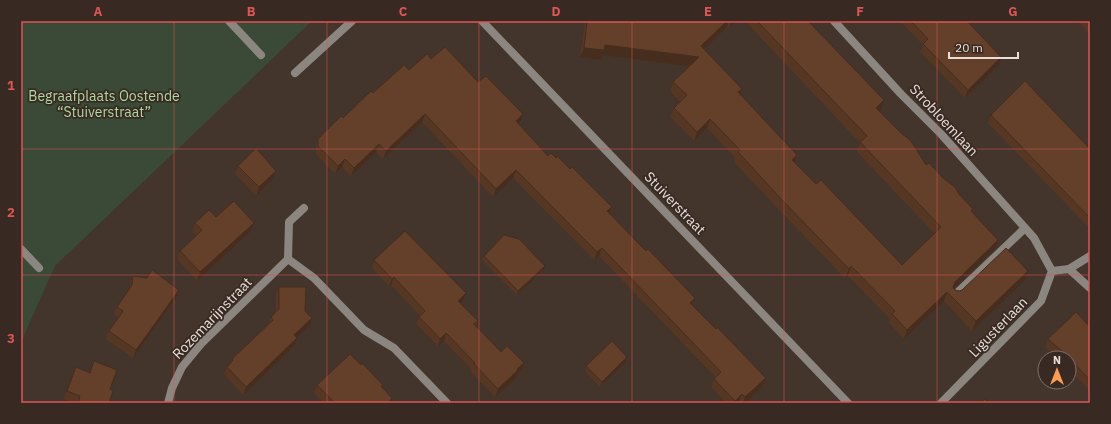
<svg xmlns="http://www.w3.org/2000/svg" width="1111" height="424" font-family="'IBM Plex Sans',sans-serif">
<rect width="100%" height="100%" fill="#43342c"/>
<path fill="#3a4a36" d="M21,21h291l-257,245 -30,67 -4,12z"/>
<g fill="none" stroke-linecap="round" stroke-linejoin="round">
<g stroke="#8c8680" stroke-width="8">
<path d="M229,21l32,34"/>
<path d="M295,73l57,-52"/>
<path d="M21,249l18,19"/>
<path d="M955,295l70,-67"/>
</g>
<g stroke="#8c8680" stroke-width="8">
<path d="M482,21l366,382"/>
<path d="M834,21l67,73 40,40 93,104 18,33 -11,30 -100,102"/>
<path d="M288,259l1,-37 15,-14"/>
<path d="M1069,269l21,-13"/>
<path d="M1052,271l17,-2 21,19"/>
<path d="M168,403l4,-15 10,-21 19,-23 87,-85 26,19 50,52 30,18 53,55"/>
</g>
</g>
<g fill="#563724">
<path d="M585,21h151l-7,7 -2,-1 -23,22 38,40 -2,6 54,67 22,22 86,81 33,-31 -78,-82 3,-9 -115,-122h63l73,89 -2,1 47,54 32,28 14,19 23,37 -41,39 1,2 4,1 69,-20 -3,9 -53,51 -28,-30 -40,38 -15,-16 1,-4 -42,-43 -3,2 -66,-68 -45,-48 1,-4 -28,-30 -13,13 -24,-24 4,-9 6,-6 -10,-11 3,-9 17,-16 -87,-11 -2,5 -21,-3z"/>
<path d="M900,21h67l32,44 -34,33 -45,-46 3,-7z"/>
<path d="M1078,21h12v13z"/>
<path d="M431,59l47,23 42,40 -2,2 30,32 8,2 56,49 -2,6 82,92 24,24 50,49 -3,8 -18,17h-5l-1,-1 -1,1h-12l-15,-16 3,-8 2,-1 -117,-122 -5,4 -81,-82 -20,19 -71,-75 -39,37 -7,-7 -25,24 -9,-9 -7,7 -19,-20v-7l2,-8 55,-46 36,-23z"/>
<path d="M991,115l99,34v80l-102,-106z"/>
<path d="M238,166l35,13 -17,17 -21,-22z"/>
<path d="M216,217l35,14 -54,50 -20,-22 3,-8 17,-16 -5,-4 3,-8z"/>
<path d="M484,256l59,14 -26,25 -35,-35z"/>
<path d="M374,260l92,33 -3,8 -3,2 18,18 -2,5 25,26 23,11 -3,8 -4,3 -1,4 -21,19 -24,-25 1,-2 -28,-29 -6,5 -22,-22 4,-8 -29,-31 -2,1 -17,-18z"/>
<path d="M133,276l43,22 -43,60 -27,-19 3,-8 9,-13 -4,-4 3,-7 13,-19v-4z"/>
<path d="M279,287l26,24 5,14 -13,13 -3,8 -51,49 -19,-21 3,-7 3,-3 2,-5 36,-35 3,-7 5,-5v-18z"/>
<path d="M1090,327v64l-21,-22v-11h-12l-12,-11 3,-8z"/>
<path d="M627,357l-1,5 -26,25 -15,-16 1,-5z"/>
<path d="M361,365l22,20 -1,2 9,16h-67l-10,-10 3,-8z"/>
<path d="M76,367l34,23 -1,13h-34l-11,-4z"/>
</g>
<g fill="#462d1d">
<path d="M727,21h2l-2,6 -29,28 3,-9z"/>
<path d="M731,21h5l-7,7z"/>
<path d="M605,45l94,12 -3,10 -93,-12 -2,5 -21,-3 4,-9z"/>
<path d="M1001,57l-2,8 -34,33 3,-8z"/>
<path d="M742,89l-4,9v-6z"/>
<path d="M884,100l-3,10 -9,8 4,-10z"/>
<path d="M425,114l-3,8 -39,37 3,-8z"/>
<path d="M523,114l-3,8 -7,7 3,-8z"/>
<path d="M710,119l-3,9 -13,13 3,-9z"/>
<path d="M379,144l-3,8 -25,24 3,-8z"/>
<path d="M797,155l-3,9 -2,-4z"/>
<path d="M345,159l-3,8 -7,7 3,-8z"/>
<path d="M516,170l-3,8 -20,19 3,-8z"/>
<path d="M276,171l-3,8 -17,17 3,-9z"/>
<path d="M612,207l-3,8 -2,-4z"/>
<path d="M254,223l-3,8 -54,50 3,-9z"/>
<path d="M998,240l-3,9 -44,42 4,-9z"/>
<path d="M602,248l-3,8 -5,4 3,-8z"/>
<path d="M545,266l-2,4 -26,25 1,-4z"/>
<path d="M851,266l-3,10 -3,2 4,-9z"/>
<path d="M1028,271l-3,9 -53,51 4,-10z"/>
<path d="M394,277l-3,8 -2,1 3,-7z"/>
<path d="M179,290l-3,8 -43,60 3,-8z"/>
<path d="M947,292l-3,9 -40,38 3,-9z"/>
<path d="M466,293l-3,8 -8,7 3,-7z"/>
<path d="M695,298l-3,8 -2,-3z"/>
<path d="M312,318l-2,7 -18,18 2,-8z"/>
<path d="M446,333l-2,8 -6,5 2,-7z"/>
<path d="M297,338l-3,8 -51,49 3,-8z"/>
<path d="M627,357l-1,5 -26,25 2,-5z"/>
<path d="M524,363l-3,8 -4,3 -1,4 -21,19 3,-8z"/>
<path d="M766,378l-3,8 -18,17h-2l2,-6z"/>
<path d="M742,394l-3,8 -1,1h-4l1,-2z"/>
<path d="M392,398l-1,5h-3z"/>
</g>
<g fill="#64402a" stroke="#462d1d">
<path d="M587,21h140l-26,25 41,43 -4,3 59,63 -5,5 24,24 5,-4 81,85 39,-38 -81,-85 7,-6 -110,-115h51l76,79 -8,8 25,25 10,8 15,24 3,-2 14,15 12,9 3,6 15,16 -2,2 27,29 -43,42 -2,5 2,3 4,1 3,-1 44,-42 22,23 -52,50 -29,-29 -40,38 -15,-16 3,-3 -44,-45 -2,3 -67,-69 -44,-48 2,-2 -30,-31 -13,13 -23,-24 13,-13 -14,-13 26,-25 -94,-12 -1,5 -20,-2z"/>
<path d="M911,21h56l34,36 -33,33 -45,-46 5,-5z"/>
<path d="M445,47l33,35 8,-6 37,38 -7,7 32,35 3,-3 5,5 1,-2 13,13 2,-2 40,40 -5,4 39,40 2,-2 47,49 -5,5 26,26 1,-2 49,51 -21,19 -3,-3 -7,7 -21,-22 7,-7 -119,-124 -5,4 -81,-82 -20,19 -71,-75 -39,37 -7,-7 -25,24 -9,-9 -7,7 -20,-20v-7l23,-23 2,2 28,-27 2,2 31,-28 5,5 18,-16 4,5z"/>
<path d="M1025,81l65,68v69l-99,-103z"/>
<path d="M256,148l20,23 -17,16 -21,-21z"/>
<path d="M234,201l20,22 -54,49 -20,-21 22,-21 -7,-7 14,-13 7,7z"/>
<path d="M405,231l61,62 -8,8 20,20 -4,3 27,28 6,-6 17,17 -7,6 1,1 -20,19 -24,-25 1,-1 -29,-30 -6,6 -10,-11 -11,-11 6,-6 -31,-34 -2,2 -18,-19z"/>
<path d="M504,235l15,4 26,27 -27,25 -34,-35z"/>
<path d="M152,270l27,20 -43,60 -27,-19 14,-20 -6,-4 15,-22 1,-9 14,2z"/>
<path d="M279,287h27l-1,24 7,7 -18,17 3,3 -51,49 -19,-20 6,-7 -1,-1 41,-39 -2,-3 8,-8z"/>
<path d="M1076,312l14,15v53l-25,-26 -17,-15z"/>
<path d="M612,341l15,16 -25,25 -16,-16z"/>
<path d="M350,354l11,11 1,-2 21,22 -2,1 11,12 -4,5h-53l-18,-18z"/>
<path d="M94,361l23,9 -7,19 3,2 -4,12h-31l2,-7 -13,-5 9,-24 14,6z"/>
<path d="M985,399l3,4h-7z"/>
</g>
<path fill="none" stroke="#db5654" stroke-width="1" stroke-opacity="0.55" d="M174,21v382M327,21v382M479,21v382M632,21v382M784,21v382M937,21v382M21,149h1069M21,275h1069"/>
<g text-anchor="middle" stroke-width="3.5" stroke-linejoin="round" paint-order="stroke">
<g font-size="14" fill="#addaa0" stroke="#382a22">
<text x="104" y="101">Begraafplaats Oostende<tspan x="104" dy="16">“Stuiverstraat”</tspan></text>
</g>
<g font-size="14" fill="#e9dfda" stroke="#382a22">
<text transform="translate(944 120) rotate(47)" y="5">Strobloemlaan</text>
<text transform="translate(675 203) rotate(46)" y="5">Stuiverstraat</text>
<text transform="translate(212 318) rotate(-46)" y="5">Rozemarijnstraat</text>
<text transform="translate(998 327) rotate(-46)" y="5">Ligusterlaan</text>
</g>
</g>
<rect width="1111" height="424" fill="none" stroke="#382a22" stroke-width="44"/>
<g transform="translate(1057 370)"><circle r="19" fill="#382a22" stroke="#7f726c"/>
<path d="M0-3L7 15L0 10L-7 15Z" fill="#fc9d53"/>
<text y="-6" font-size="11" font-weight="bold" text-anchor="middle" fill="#e9dfda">N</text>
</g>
<path d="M949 52v6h69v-6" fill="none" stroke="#e9dfda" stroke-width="2"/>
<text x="955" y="52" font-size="12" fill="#e9dfda" stroke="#382a22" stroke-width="3" paint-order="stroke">20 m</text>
<rect x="22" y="22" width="1067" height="380" fill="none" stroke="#db5654" stroke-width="1.5"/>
<g font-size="13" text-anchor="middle" font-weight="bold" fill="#db5654">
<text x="98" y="16">A</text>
<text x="251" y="16">B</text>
<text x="403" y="16">C</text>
<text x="556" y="16">D</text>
<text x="708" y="16">E</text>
<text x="860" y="16">F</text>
<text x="1013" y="16">G</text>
<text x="11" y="90">1</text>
<text x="11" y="217">2</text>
<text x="11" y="343">3</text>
</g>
</svg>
